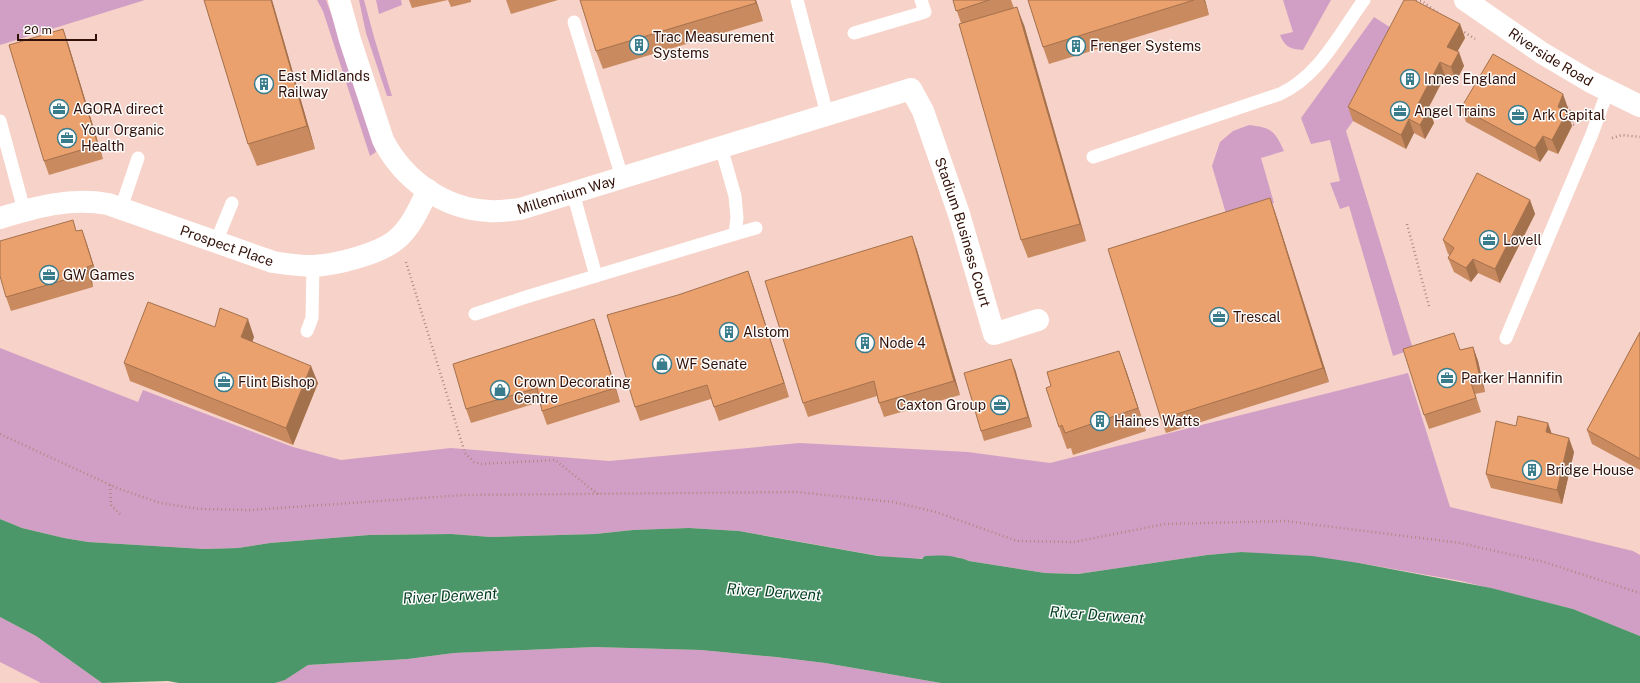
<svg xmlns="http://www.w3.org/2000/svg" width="1640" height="683" font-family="'Public Sans',sans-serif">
<rect width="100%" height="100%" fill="#f7d2c8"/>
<g fill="#d19fc5">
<path d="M0,0h145l-145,45z"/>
<path d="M317,0h9l9,24 41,128 -6,4 -47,-145z"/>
<path d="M359,0h5l10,37 18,59h-5l-21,-63z"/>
<path d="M376,0h25l1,5 -23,9z"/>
<path d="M1283,0h48l-28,50c-13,-1 -18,-3 -23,-15l13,-3z"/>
<path d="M1374,17l25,16 -46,88 -7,10 67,218 -20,7 -44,-150 -9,3 -10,-26 10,-2 -10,-41 -19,4 -10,-26z"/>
<path d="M1249,125c23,3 25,5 35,26l-23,7 13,45 -47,14 -15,-51 8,-24 13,-11z"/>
<path d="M0,348l138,54 5,-12 150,57 48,13 110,-12 158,13 191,-18 168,9 82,11 358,-90 42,134 183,44 7,4v81l-67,-27 -112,-28 -102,-18 -118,-11 -34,3 -129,19 -33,-1 -76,-12 -11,-4 -48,2 -31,-3 -140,-25 -50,-3 -56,2 -38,4 -104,3 -40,-3 -82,1 -99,8 -32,5 -34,1 -116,-7 -24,-4 -42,-10 -22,-9z"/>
<path d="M0,617l36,19 66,47h-61l-41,-21z"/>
<path d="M594,647l107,3 75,7 49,6 116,20h-666l10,-3 23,-15 100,-6 46,-6z"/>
</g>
<path fill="#4c9769" d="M0,519l22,9 42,10 24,4 116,7 34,-1 32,-5 99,-8 82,-1 40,3 104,-3 38,-4 56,-2 50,3 139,25 44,3 3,-3c15,-1 30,-1 44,5l76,12 33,1 129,-19 34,-3 71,4 47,7 132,25 82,21 67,27v47h-699l-116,-20 -49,-6 -75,-7 -107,-3 -140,6 -46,6 -100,6 -23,15 -10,3h-96l-11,-2 -66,2 -66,-47 -36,-19z"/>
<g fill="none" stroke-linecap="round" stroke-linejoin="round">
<g stroke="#ad8980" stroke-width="2.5" stroke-dasharray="1 3" stroke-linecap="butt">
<path d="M1412,1h10l16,12"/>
<path d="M1461,30l14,9"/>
<path d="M1567,107l5,6v11l2,1"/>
<path d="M1612,138l10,-3 18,2"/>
<path d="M1407,224l22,82"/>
<path d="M406,262l59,191 9,9 6,2 75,-4 44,35"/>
<path d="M0,434l117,54 43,15 39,6 52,1 213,-15 333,-3 96,10 43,10 81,29 57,1 91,-18 120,-3 175,22 84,19 96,31"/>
<path d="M110,485l1,20 9,9"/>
</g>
<g stroke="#fff" stroke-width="13">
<path d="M797,0l30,114"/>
<path d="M574,22l48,155"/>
<path d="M854,33l71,-21 -4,-12"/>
<path d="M0,121l24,89"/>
<path d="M1093,157l187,-63c40,-19 59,-60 84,-94"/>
<path d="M573,193l23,83"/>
<path d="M121,208l17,-50"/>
<path d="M735,234l21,-6"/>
<path d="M216,242l16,-39"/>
<path d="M475,314l51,-17 209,-63 2,-16 -2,-22 -14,-49"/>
<path d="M307,331l5,-13 1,-52"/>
<path d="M1506,338l86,-204 16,-44"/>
</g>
<g stroke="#fff" stroke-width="22">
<path id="s1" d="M339,0l11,40 33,100c20,39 60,69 106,71 10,1 20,-1 31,-2l391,-120 12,22 36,103 35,120 44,-14"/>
<path id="s2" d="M1465,0l77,53 49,29 49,24"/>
<path id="s3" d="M0,218c36,-11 71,-21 108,-14l165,58c13,2 26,4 40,4 22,-1 67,-12 84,-27 14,-12 23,-32 31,-49"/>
</g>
</g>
<g fill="#c98a5f">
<path d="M204,0h68l43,149 -58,17 -9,-22z"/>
<path d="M409,0h62v2l-20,5 -3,-7 -36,8z"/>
<path d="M506,0h52l-47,14z"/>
<path d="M580,0h176l7,21 -160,48 -7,-18z"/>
<path d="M953,0h58l3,8 -20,6 30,11 62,216 -58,17 -7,-18 -60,-217z"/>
<path d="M1028,0h177l4,15 -160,49 -6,-17z"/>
<path d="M1460,24l5,14 -8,14 7,14 -8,15 -11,-5 -17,33h1l5,14 -9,16 -11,-6 -8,16 -53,-28 -5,-14z"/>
<path d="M68,43l35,116 -54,16 -5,-14z"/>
<path d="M1461,108h107l-1,4 5,14 -14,28 -10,-4 -8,12 -74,-40z"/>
<path d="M1270,198l5,14 54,170 -163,51 -5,-14z"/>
<path d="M1530,200l5,14 -35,69 -22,-10 -7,9 -17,-10 -6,-14 2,-3 -2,-1 -5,-14z"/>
<path d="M82,230l16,49 -6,2 1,6 -82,24 -5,-14 71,-66z"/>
<path d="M912,236l5,14 43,145 -76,22 -5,-14 -2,-7 -69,21 -5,-14z"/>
<path d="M753,285l36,112 -70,24 -8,-22 -71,22 -5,-14z"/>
<path d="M594,319l5,14 21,69 -73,23 -5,-14 -2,-9 -69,21 -5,-14z"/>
<path d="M215,327l39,10 -2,4 66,42 -25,62 -163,-64 -6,-18z"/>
<path d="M1640,332v138l-48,-26 -5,-14z"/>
<path d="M1473,347l5,14 7,31 -10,2 6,18 -52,17 -5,-14 37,-65z"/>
<path d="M1119,351l8,22 19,58 -73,24 -2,-7 -4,1 -8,-22 -8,-41z"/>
<path d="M1015,369l17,58 -48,14 -3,-10z"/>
<path d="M1516,426l36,8 22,18 -12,52 -71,-16 -5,-14z"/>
</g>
<g fill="#a4714d">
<path d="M271,0h1l43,149 -8,-23z"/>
<path d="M755,0h1l7,21 -7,-18z"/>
<path d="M1204,0h1l4,15z"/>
<path d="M1017,7l7,18 62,216 -6,-17z"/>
<path d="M1460,24l5,14 -13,23 -5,-14z"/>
<path d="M63,29l5,14 35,116 -5,-14z"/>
<path d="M1459,52l5,14 -8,15 -5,-14z"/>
<path d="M1440,62l5,14 -22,42 -5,-14z"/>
<path d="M1563,94l5,14 -1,4 5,14 -14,28 -6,-14 6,-33z"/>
<path d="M1429,109l5,14 -9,16 -5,-14z"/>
<path d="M1409,119l5,14 -8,16 -5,-14z"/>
<path d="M1543,136l5,14 -8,12 -5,-14z"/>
<path d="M1270,198l5,14 54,170 -6,-14z"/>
<path d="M1530,200l5,14 -35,69 -5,-14z"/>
<path d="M82,230l5,14 11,35 -5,-14z"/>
<path d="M912,236l5,14 43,145 -6,-14z"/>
<path d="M1473,259l5,14 -7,9 -5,-14z"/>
<path d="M87,267l5,14 1,6 -5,-14z"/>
<path d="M748,271l5,14 36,112 -5,-14z"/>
<path d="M248,319l6,18 -6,17 -7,-17z"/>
<path d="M594,319l5,14 21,69 -5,-14z"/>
<path d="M1473,347l5,14 7,31 -5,-14z"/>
<path d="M1119,351l8,22 19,58 -8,-23z"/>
<path d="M1011,359l4,10 17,58 -4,-10z"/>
<path d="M311,366l7,17 -25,62 -7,-17z"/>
<path d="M1470,380l5,14 6,18 -5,-14z"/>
<path d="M1548,423l5,14 -7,-5z"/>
<path d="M1569,438l5,14 -12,52 -5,-14z"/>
</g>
<g fill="#eaa16e" stroke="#a4714d">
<path d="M204,0h67l36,126 -59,18z"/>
<path d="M580,0h175l1,3 -160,48z"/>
<path d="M953,0h36l-33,11z"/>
<path d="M1028,0h166l-151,47z"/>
<path d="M1404,0h10l46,24 -13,23 12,5 -8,15 -11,-5 -22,42 11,5 -9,16 -11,-6 -8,16 -53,-28z"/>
<path d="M1017,7l63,217 -59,16 -62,-216z"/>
<path d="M63,29l35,116 -54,16 -35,-116z"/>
<path d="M1493,54l70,40 -5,13 9,5 -15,28 -9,-4 -8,12 -74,-40z"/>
<path d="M1477,173l53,27 -35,69 -22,-10 -7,9 -18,-10 6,-10 -11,-8z"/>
<path d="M1270,198l53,170 -162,51 -53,-170z"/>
<path d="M73,220l3,11 6,-1 11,35 -6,2 1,6 -82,24 -6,-21v-35z"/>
<path d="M912,236l42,145 -75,22 -5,-22 -71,22 -38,-122z"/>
<path d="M748,271l36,112 -70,24 -7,-22 -72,22 -28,-92 71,-20z"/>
<path d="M148,302l67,25 5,-19 28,11 -7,18 70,29 -25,62 -162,-65z"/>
<path d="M594,319l21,69 -73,23 -5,-23 -71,21 -13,-45z"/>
<path d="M1640,332v127l-53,-29z"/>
<path d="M1454,333l6,17 13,-3 7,31 -10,2 6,18 -52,17 -21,-66z"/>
<path d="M1119,351l19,57 -73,25 -3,-8 -3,2 -13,-39 5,-2 -4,-14z"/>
<path d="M1011,359l17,58 -47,14 -17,-58z"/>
<path d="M1518,416l30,7 -2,9 23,6 -12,52 -71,-16 10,-53 20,5z"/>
</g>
<defs>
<g id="building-ring" transform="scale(1)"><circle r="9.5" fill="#fcfcfc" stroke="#397c8c" stroke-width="1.5"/><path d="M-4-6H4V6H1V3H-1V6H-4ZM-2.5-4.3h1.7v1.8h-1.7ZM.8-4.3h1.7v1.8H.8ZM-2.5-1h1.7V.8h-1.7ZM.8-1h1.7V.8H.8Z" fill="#397c8c"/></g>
<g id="office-ring" transform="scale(1)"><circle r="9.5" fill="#fcfcfc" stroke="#397c8c" stroke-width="1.5"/><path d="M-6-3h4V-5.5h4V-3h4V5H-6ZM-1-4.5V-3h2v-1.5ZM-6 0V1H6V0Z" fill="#397c8c"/></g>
<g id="shop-ring" transform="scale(1)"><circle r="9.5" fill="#fcfcfc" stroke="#397c8c" stroke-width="1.5"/><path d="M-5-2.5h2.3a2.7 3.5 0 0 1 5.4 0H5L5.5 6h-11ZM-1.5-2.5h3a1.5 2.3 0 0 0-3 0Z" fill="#397c8c"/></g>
</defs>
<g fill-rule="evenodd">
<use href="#building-ring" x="639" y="45"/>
<use href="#building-ring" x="1076" y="46"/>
<use href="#building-ring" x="1410" y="79"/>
<use href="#building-ring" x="264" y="84"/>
<use href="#office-ring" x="59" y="109"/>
<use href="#office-ring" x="1400" y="111"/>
<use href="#office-ring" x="1518" y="115"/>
<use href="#office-ring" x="67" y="138"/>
<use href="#office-ring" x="1489" y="240"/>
<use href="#office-ring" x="49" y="275"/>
<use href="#office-ring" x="1219" y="317"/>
<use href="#building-ring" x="729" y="332"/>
<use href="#building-ring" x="865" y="343"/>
<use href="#shop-ring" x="662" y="364"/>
<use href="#office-ring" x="1447" y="378"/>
<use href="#office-ring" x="224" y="382"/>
<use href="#shop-ring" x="500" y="390"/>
<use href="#office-ring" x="1000" y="405"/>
<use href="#building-ring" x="1100" y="421"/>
<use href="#building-ring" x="1532" y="470"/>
</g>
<g text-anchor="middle" stroke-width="3" stroke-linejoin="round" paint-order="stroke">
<g font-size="14" fill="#311108" stroke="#fcfcfc" text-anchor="start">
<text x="653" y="42">Trac Measurement<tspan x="653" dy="16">Systems</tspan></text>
<text x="1090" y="51">Frenger Systems</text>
<text x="278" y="81">East Midlands<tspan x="278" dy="16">Railway</tspan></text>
<text x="1424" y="84">Innes England</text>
<text x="73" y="114">AGORA direct</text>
<text x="1414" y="116">Angel Trains</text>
<text x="1532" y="120">Ark Capital</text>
<text x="81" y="135">Your Organic<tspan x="81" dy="16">Health</tspan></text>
<text x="1503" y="245">Lovell</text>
<text x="63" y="280">GW Games</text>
<text x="1233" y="322">Trescal</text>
<text x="743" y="337">Alstom</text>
<text x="879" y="348">Node 4</text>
<text x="676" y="369">WF Senate</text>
<text x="1461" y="383">Parker Hannifin</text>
<text x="238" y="387">Flint Bishop</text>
<text x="514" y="387">Crown Decorating<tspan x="514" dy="16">Centre</tspan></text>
<text x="986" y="410" text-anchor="end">Caxton Group</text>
<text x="1114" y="426">Haines Watts</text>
<text x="1546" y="475">Bridge House</text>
</g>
<g font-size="14" fill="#311108" stroke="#fcfcfc">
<text dy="5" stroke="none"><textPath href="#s2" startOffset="103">Riverside Road</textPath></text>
<text dy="5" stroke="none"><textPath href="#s1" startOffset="360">Millennium Way</textPath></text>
<text dy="5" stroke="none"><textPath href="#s1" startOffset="873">Stadium Business Court</textPath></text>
<text dy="5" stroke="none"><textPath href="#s3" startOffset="236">Prospect Place</textPath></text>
</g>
<g font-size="15" font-style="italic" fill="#003d1f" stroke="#fcfcfc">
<text transform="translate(774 592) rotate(4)" y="5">River Derwent</text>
<text transform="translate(450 596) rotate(-3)" y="5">River Derwent</text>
<text transform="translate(1097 615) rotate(4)" y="5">River Derwent</text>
</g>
</g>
<path d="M18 34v6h78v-6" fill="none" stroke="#311108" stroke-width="2"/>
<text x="24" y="34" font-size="12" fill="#311108" stroke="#fcfcfc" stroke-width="3" paint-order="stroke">20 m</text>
</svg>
